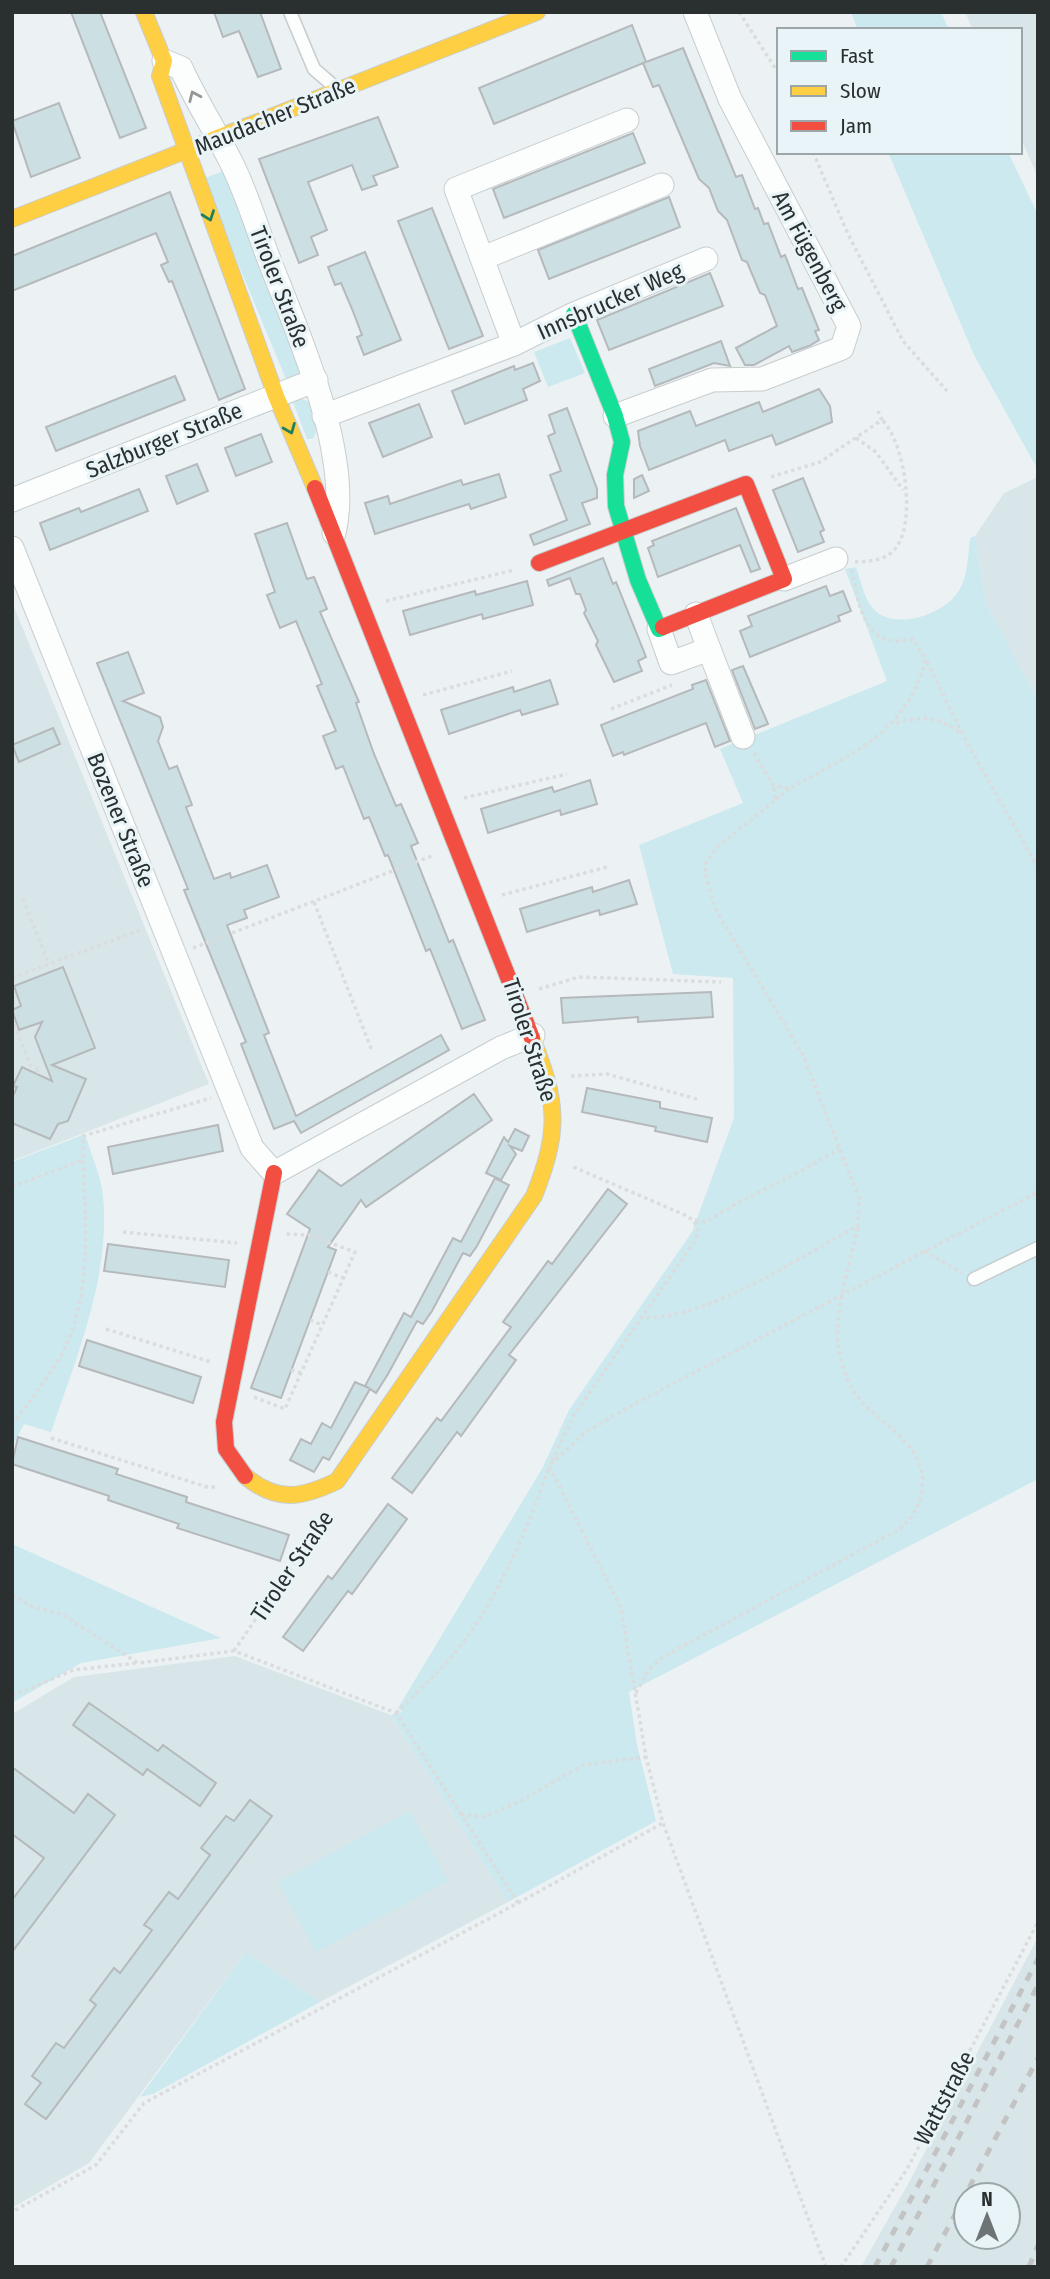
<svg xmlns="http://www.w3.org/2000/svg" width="1050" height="2279" font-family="'Fira Sans Condensed',sans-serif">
<rect width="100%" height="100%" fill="#ecf2f4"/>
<g fill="#d8e6e9" fill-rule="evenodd">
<path d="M965,12h73v165l-18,-40v-107h-47z"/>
<path d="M1038,477v223l-52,-97 -11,-67 29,-43z"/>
<path d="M12,602l197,482 -197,77z"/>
<path d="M235,1656l156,59 117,187 -188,100 -74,-50 -157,211 -77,45v-494l62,-37z"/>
<path d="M1038,1937v330h-177l47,-83zM1008,2195v42h-42v-42z"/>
</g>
<g fill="#cbe9ee">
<path d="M851,12h90l8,18h-91z"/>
<path d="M888,152h120l30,63v255l-64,-115z"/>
<path d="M223,171l77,195v7l-6,6h-8l-83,-200z"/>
<path d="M570,338l15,35 -37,14 -14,-35z"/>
<path d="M300,398l12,5 5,26 -4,10h-6l-14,-37z"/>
<path d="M975,536l11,67 52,97v779l-409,213 8,53 19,76 -148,81 -117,-187 11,-3 -4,-4 145,-241 26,-57 123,-178 42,-114 -1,-140 -60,-4 -34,-129 104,-42 -23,-54 167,-68 -42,-112 11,-2c4,11 7,26 13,36 17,30 69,14 86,-7 13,-14 13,-41 15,-58z"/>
<path d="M85,1134c6,20 16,42 18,62 8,79 -27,163 -52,236l-27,-8 -12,23v-285z"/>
<path d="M12,1544l209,94 -140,25 -69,40z"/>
<path d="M410,1811l38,70 -132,71 -38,-70z"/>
<path d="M246,1952l74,50 -167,92 -13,3z"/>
</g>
<g fill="#ccdfe2" stroke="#b5b9bb" stroke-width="2">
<path d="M71,12h29l46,116 -26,10z"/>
<path d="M214,12h46l21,57 -23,8 -19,-46 -16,6z"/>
<path d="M632,25l14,37 -152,62 -15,-36z"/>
<path d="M683,48l53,129 6,-2 13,34 3,-1 6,16 4,-1 13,34 4,-2 13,34 4,-1 17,42 -4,1 4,9 -10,6 -17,6 -3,-6 -35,19h-9l-9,-17 41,-22 -12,-31 -5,-2 -13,-31 -5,-2 -15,-40 -9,-9 -9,-23 -10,-9 -40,-94 -6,2 -10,-24z"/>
<path d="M59,103l21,55 -49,19 -19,-56z"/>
<path d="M378,117l20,50 -25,9 4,9 -15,5 -10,-25 -44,17 19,48 -16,7 7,18 -19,8 -40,-104z"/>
<path d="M633,133l12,30 -141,55 -11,-29z"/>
<path d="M170,192l75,197 -26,11 -47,-119 -3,1 -8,-17 7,-3 -12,-29 -144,58v-35z"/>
<path d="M669,197l11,30 -131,52 -11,-29z"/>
<path d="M432,208l51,128 -34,13 -51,-128z"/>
<path d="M365,252l36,88 -37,15 -7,-18 5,-2 -10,-26 -11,-26 -6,2 -7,-18z"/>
<path d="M710,273l13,33 -114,44 -12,-30z"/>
<path d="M721,341l9,25 -16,-3 -59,23 -6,-17z"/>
<path d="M533,363l7,18 -17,8 4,11 -62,24 -13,-33 62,-25 1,4z"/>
<path d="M175,376l10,24 -129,51 -10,-24z"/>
<path d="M819,389l11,17 2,16 -56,23 -4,-10 -43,16 -4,-11 -76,30 -9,-24 -2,-15 52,-20 6,15 63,-24 4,10z"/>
<path d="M419,404l13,33 -49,20 -14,-34z"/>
<path d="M567,408l30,81v9l-15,5 8,21 -56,21 -4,-10 37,-15 -17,-45 11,-4 -13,-35 7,-3 -6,-18z"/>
<path d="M261,434l11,28 -36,14 -11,-28z"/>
<path d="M197,464l11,27 -31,13 -11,-28z"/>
<path d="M499,474l7,23 -35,12 -2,-5 -94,30 -10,-31 23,-7 2,8 71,-24 2,5z"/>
<path d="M642,475l7,16 -15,7v-19z"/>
<path d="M803,478l21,52 -4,2 4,10 -26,10 -25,-62z"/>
<path d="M139,489l9,22 -98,39 -10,-27 39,-15 2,4z"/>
<path d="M736,508l24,61 -9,3 -11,-27 -82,32 -10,-29 6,-3 -2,-4z"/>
<path d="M287,523l20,56 7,-2 13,32 -7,3 39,90 -3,1 18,51 22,52 5,-2 17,39 -7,3 38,96 4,-2 32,80 -23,9 -32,-80 -4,2 -38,-96 -3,1 -16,-39 -5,2 -21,-53 -7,3 -13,-33 13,-5 -19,-45 5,-2 -26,-63 -16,7 -13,-33 8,-3 -20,-58z"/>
<path d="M603,558l10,26 3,-2 30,75 -8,4 4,10 -28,11 -18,-37 2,-4 -14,-28 2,-3 -6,-16h-4l-6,-16 -21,8 -2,-6z"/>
<path d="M527,581l6,24 -50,14 -1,-5 -72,21 -7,-24 72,-20 1,4z"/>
<path d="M826,586l4,10 13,-5 8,20 -13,5 2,5 -90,36 -10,-26 12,-5 -4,-10z"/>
<path d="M128,652l16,41 -21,8 37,16 3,10 -5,14 11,28 8,-3 15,39 -6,2 28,72 16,-6 1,5 36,-13 12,32 -35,13 3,8 -20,7 42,108 -5,2 32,81 145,-81 8,15 -148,83 -7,-12 -20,8 -33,-85 5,-2 -62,-152 4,-1 -91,-226z"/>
<path d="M743,666l25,58 -13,5 -23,-59z"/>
<path d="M550,680l8,24 -36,11 -2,-5 -71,24 -8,-24 72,-23 1,5z"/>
<path d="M706,680l24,61 -15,6 -9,-24 -82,32 -1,-3 -10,4 -12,-31 92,-36 -1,-4z"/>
<path d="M53,728l7,16 -41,18 -7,-17z"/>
<path d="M590,780l7,24 -36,11 -1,-5 -72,23 -7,-24 71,-22 2,5z"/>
<path d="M629,880l8,24 -37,11 -1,-5 -72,22 -7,-23 72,-22 1,5z"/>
<path d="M63,967l32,81 -43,17 34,14 -18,42 -10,3 -8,15 -38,-16v-25l5,-11 -4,-1 9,-19 30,14 -17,-44 7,-15 -23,8 -7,-20 9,-4 -7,-20z"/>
<path d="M711,992l2,25 -75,5v-5l-75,6 -2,-25z"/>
<path d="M587,1088l73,14v6l52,10 -5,24 -52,-11 1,-4 -74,-15z"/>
<path d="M474,1094l18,26 -126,87 -5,-7 -33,47 8,3 -55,148 -30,-10 59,-159 -23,-15 32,-44 22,16z"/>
<path d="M218,1125l5,26 -110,23 -5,-27z"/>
<path d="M515,1129l14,7 -7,15 -12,-5 6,8 -15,26 -15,-7 18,-36 4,5z"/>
<path d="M495,1178l14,7 -32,61 -7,10 -7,-3 -31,58 -9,13 -6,-3 -29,53 -12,19 -6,-4 -41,71 -6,-3 -9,15 -24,-12 11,-21 10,5 11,-21 9,5 24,-46 14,6 -4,-2 39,-73 7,4 42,-79 8,4z"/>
<path d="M608,1189l19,15 -118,151 7,5 -55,76 -4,-4 -45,61 -20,-15 45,-60 4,3 70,-94 -8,-5 45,-61 4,3z"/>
<path d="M108,1244l121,16 -4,27 -121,-16z"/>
<path d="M87,1340l114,37 -8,26 -114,-37z"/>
<path d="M18,1437l100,32 -2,5 71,23 -1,5 103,33 -9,26 -103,-33 2,-4 -71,-24 1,-4 -97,-32z"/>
<path d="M388,1504l19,15 -55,75 -4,-3 -45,60 -20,-14 45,-61 4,3z"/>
<path d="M89,1703l69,48 5,-6 53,38 -16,23 -53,-37 -4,6 -70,-50z"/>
<path d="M12,1767l62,46 14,-19 27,21 -103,137v-52l32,-42 -32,-24z"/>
<path d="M250,1800l22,16 -226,303 -21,-15 16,-21 -9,-7 24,-33 8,5 32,-43 -6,-5 24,-32 6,5 32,-43 -8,-5 25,-33 9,7 32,-44 -9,-7 25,-32 8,5z"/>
</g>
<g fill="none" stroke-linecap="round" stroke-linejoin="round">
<g stroke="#c8cdce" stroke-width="15">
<g id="lane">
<path d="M290,12l24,57 22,19"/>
<path d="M974,1279l64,-31"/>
</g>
</g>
<g stroke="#c8cdce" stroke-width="25">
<g id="street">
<path d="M164,61l17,7c15,33 34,62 50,94 16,31 26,67 39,100 28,72 83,194 64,271"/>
<path d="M483,258l179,-73"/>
<path d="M514,344l-58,-155 171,-69"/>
<path d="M324,416l190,-72 60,-30 132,-55"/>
<path d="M615,416l97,-36 50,-1 80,-31 7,-22 -119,-227 -35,-87"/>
<path d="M12,500l304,-120"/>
<path d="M12,548l240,600 22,25 227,-125 32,-13"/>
<path d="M784,579l52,-20"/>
<path d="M659,629l12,34 38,-14 -13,-35"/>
<path d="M709,649l34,88"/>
</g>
</g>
<g stroke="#c8cdce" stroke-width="18">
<path id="fast" d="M574,314l41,102 7,26 -7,33 1,31 22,74 21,49 4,-2"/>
</g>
<g stroke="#c8cdce" stroke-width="18">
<g id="slow">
<path d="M144,12l20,49 -4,15 116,320 39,92"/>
<path d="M12,219l525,-207"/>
<path d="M245,1476c32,27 57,22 92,5l197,-285c26,-66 24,-93 -2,-158"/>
</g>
</g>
<g stroke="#c8cdce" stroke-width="18">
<g id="jam">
<path d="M315,488l217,550"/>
<path d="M539,563l207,-79 38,95 -121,48"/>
<path d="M245,1476l-19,-27 -2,-27 50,-249"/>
</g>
</g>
<g stroke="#dadcdd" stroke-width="3.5" stroke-dasharray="3.5 3.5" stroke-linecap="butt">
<path d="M739,12l40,62"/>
<path d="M813,152l35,82 55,107 44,50"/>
<path d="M856,438l20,14 27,38"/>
<path d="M771,477l49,-15 62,-42 -4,-9"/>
<path d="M855,562c14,-1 30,-1 40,-13 22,-26 10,-107 -13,-129"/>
<path d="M386,601l128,-31"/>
<path d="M927,662l36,73 75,133"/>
<path d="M423,695l89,-24"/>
<path d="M611,709l61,-24"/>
<path d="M896,723c26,-7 43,-7 64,10"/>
<path d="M754,753l19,32 16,4c64,-37 115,-53 137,-129l-13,-21c-49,12 -54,-33 -61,-69"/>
<path d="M464,798l103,-24"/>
<path d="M776,800l13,-11"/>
<path d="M502,895l105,-28"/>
<path d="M23,899l26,65"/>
<path d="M314,902l58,149"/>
<path d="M193,948l241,-93"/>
<path d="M12,978l131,-49"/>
<path d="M539,989l40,-12 142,5"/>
<path d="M12,1018l18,47 10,4 -4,4"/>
<path d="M571,1076l36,-2 90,25"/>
<path d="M12,1187l70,-27"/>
<path d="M695,1220l10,2 6,-3c41,-27 88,-43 128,-71"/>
<path d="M123,1232l114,11"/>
<path d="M924,1251l38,22"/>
<path d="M328,1272l15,6"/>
<path d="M640,1317c63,6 161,-61 218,-91l1,-28 -56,-143 -87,-145 -10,-33 -1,-13 11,-16 60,-48 -3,-15"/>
<path d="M310,1320l12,5"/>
<path d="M106,1329l105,33"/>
<path d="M291,1370l10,3"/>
<path d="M254,1397l31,12 70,-157 -46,-17 -23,-1"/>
<path d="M12,1425c16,-22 33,-43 47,-66 38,-65 24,-151 24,-223l128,-38"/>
<path d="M51,1438l156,49h10"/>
<path d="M552,1461l22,-46 122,-176 2,-10 -5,-9 -8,-5 -114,-49"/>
<path d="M12,1595l21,12 28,7 77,49 96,-12 162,62 122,190 -374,200 -48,62 -84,47"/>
<path d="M234,1651l91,-134"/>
<path d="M636,1693l13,-24 14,-12 237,-128c13,-12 20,-23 22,-41 7,-46 -51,-66 -71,-101 -5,-9 -10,-25 -12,-36 -7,-34 12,-89 19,-125"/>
<path d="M12,1696l61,-26 64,-7"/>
<path d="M396,1713c19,-19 40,-38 57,-58 43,-51 74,-125 96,-187"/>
<path d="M461,1814l22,3 36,-15 64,-37 62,-8"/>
<path d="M518,1903l145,-80"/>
<path d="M826,2267l-163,-444 -17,-66 -25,-149 -72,-142 37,-34 39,-23 413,-217"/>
<path d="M841,2267l66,-98 131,-247"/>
</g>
<use href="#lane" stroke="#fcfdfd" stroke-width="12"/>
<use href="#street" stroke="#fcfdfd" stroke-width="23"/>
<use href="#fast" stroke="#16e098" stroke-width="16"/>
<use href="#slow" stroke="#ffcf43" stroke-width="16"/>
<use href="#jam" stroke="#f24e42" stroke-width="16"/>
<g stroke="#c2c4c4" stroke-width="5" stroke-dasharray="9 9" stroke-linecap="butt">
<path d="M875,2267l163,-308"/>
<path d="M891,2267l147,-282"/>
<path d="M927,2267l111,-209"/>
<path d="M1029,2267l9,-22"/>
</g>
</g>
<defs><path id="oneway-chevron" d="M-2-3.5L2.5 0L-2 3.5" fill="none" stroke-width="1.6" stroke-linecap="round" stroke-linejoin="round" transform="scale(1.75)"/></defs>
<use stroke="#939696" href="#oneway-chevron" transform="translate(194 96) rotate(-114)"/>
<g stroke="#217f5f">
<use href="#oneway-chevron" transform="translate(209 216) rotate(70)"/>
<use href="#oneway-chevron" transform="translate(290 429) rotate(68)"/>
</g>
<g text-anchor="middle" stroke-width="6" stroke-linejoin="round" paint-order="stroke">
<g font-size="23" fill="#2a2f30" stroke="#e8f4f7">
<text transform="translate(275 116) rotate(-22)" y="8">Maudacher Straße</text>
<text transform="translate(810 251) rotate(62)" y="8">Am Fügenberg</text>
<text transform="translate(280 287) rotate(69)" y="8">Tiroler Straße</text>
<text transform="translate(610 301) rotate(-24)" y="8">Innsbrucker Weg</text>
<text transform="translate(164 440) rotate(-22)" y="8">Salzburger Straße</text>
<text transform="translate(121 820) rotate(68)" y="8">Bozener Straße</text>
<text transform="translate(530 1040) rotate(72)" y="8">Tiroler Straße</text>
<text transform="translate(292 1566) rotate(-56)" y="8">Tiroler Straße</text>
<text transform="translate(944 2098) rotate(-62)" y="8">Wattstraße</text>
</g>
</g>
<rect width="1050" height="2279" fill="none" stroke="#2a2f30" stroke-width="28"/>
<rect x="777" y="28" width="245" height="126" fill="#e8f4f7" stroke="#9ca5a7" stroke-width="2"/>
<rect x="791" y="51" width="35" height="10" fill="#16e098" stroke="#9ca5a7" stroke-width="2"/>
<text x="840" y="63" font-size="21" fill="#2a2f30">Fast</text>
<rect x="791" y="86" width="35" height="10" fill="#ffcf43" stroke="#9ca5a7" stroke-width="2"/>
<text x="840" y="98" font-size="21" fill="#2a2f30">Slow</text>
<rect x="791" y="121" width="35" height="10" fill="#f24e42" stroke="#9ca5a7" stroke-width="2"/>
<text x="840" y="133" font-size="21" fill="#2a2f30">Jam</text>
<g transform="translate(987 2216)"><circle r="33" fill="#e8f4f7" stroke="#9ca5a7" stroke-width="2"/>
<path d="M0-5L12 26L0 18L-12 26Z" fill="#6e7375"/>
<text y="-10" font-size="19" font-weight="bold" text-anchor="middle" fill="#2a2f30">N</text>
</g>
</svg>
